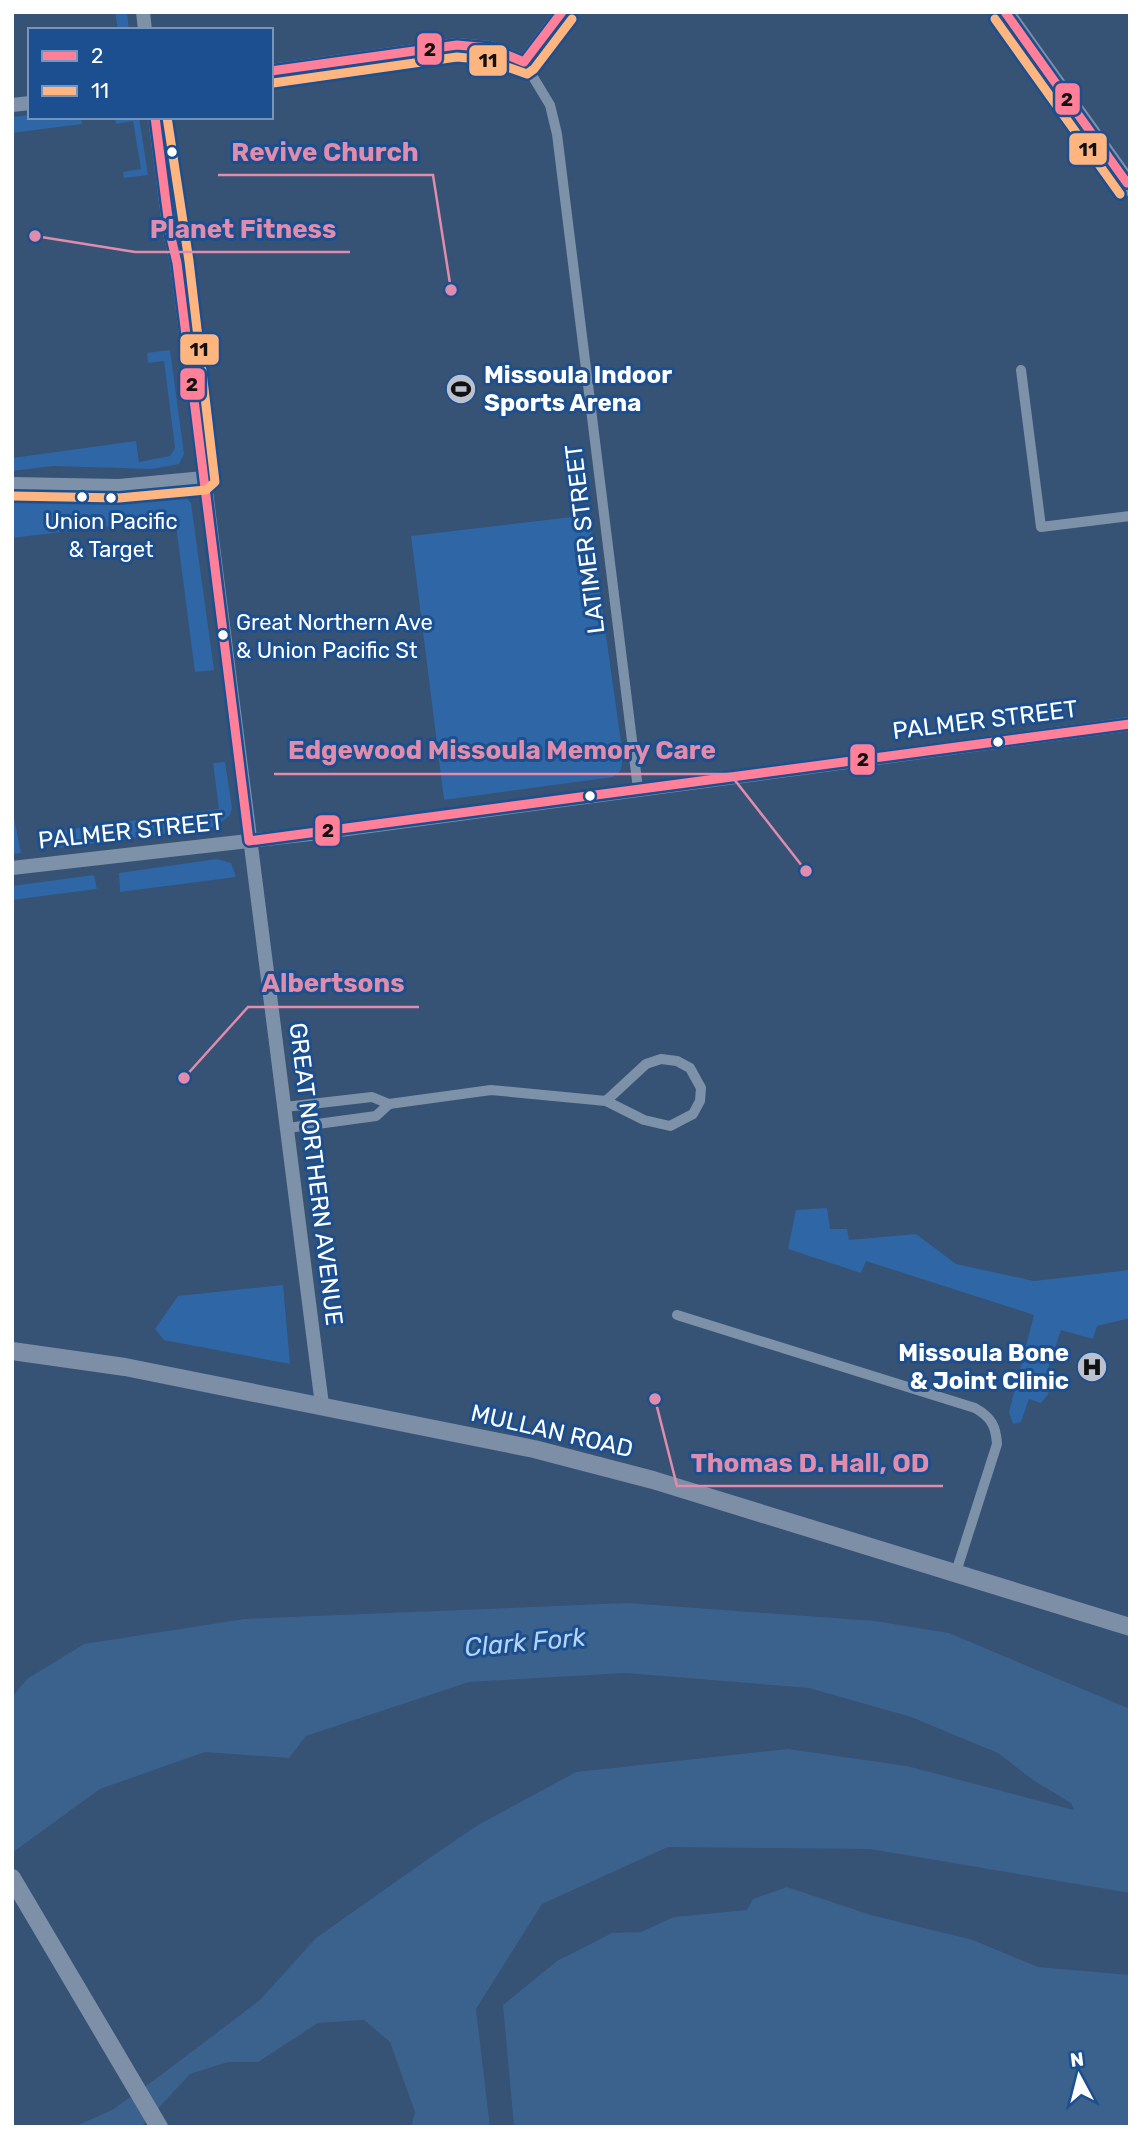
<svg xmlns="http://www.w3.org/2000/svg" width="1142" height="2139" font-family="Rubik,sans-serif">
<rect width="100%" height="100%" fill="#365274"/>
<g fill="#2f66a5">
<path d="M115,12h12l2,18h-11z"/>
<path d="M30,115v2h54l-3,1 1,6 -70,9v-16z"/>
<path d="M115,117h24l9,58 -24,3 -1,-6 18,-3 -8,-48 -17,3z"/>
<path d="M170,350l14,104 -5,10 -27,5 -99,-3 -41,5v-13l124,-17 3,21 31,-6 5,-8 -11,-87 -16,2 -1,-10z"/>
<path d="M174,495h10l7,8 23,167 -19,2 -20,-154 -163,20v-41l113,2z"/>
<path d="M589,515l34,241 -2,14 -8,7 -169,23 -33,-264z"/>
<path d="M225,762l7,46 -2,7 -15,12 -164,22 -2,-17 170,-23 -6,-46z"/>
<path d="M12,808l9,45 -9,1z"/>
<path d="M217,859l14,4 5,14 -116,15 -1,-19z"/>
<path d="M94,875l3,14 -85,11v-14z"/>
<path d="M827,1208l3,21h17l2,11 67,-6 40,30 78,17 96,-11v48l-33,8 -4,13 -32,-9 -19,56 7,7 -8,10 -12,-4 -8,23 -8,2 -4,-12 25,-97 -168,-54 -5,12 -73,-24 8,-39z"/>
<path d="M283,1285l7,79 -126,-24 -9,-11 23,-33z"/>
</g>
<g fill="#3b618d">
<path d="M628,1603l247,18 74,12 181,76v184l-260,-44 -202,-2 -126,57 -66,105 14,118h-79l4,-15 -25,-70 -26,-22 -46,3 -60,39h-30l-38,12 -49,53h-67l38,-17 45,-32 103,-78 56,-62 112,-79 50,-34 98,-53 212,-23 119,17 167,44 -3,-7 -38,-23 -35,-27 -87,-36 -102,-29 -184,-15 -156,9 -163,54 -17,22 -84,-6 -105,37 -88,64v-156l15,-18 57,-35 160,-25z"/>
<path d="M787,1887l84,28 102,25 65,27 92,8v152h-616l-11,-122 54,-44 55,-28 29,-1 33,-15 73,-7 6,-11z"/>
</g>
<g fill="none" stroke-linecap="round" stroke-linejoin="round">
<g stroke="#7d92a8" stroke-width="10">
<path d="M524,62l26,43 7,29 81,655"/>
<path d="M1021,370l20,157 89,-11"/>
<path d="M285,1107l87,-10 17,7 102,-14 115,11 38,19 26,6 23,-12 7,-13 1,-13 -11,-20 -13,-7 -16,-2 -15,5 -40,37"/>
<path d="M288,1128l88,-12 13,-12"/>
<path d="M677,1315l298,93c16,9 21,18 22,36l-41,128"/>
</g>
<g stroke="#7d92a8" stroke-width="14">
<path d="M143,12l2,18"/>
<path d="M271,71l186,-26 33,3 34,14 38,-50"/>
<path d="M12,105l18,-2"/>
<path d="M155,117l15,116 7,30 145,1142"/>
<path d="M12,484l107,2 85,-8"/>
<path d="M12,868l298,-34 820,-110"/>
</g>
<g stroke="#7d8ea7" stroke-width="18">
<path d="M1005,12l125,175"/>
<path d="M12,1351l113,16 409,82 119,31 477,147"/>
</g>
<path stroke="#7e90a7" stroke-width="18" d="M12,1878l147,249"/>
<g stroke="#1b4f8f" stroke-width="14">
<g id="bus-1">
<path d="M1005,12l122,171 3,-3"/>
<path d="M271,71l186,-26 33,3 34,14 38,-50"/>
<path d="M155,117l15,116 7,30 72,578 881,-117"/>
</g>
</g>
<g stroke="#1b4f8f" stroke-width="14">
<g id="bus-2">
<path d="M995,19l125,175"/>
<path d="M273,83l184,-26 30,3 40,14 7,-5 38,-50"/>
<path d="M12,496l107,2 87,-8 9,-8 -26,-221 -22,-144"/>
</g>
</g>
<use href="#bus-1" stroke="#ff8098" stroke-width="9"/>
<use href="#bus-2" stroke="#ffb580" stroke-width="9"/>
</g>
<defs>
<g id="stadium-disc" transform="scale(1.575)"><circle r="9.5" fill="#b9c2ce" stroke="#1b4f8f"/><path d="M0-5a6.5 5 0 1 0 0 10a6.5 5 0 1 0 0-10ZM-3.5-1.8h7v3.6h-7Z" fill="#111"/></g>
<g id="hospital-disc" transform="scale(1.575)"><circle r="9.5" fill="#b9c2ce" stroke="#1b4f8f"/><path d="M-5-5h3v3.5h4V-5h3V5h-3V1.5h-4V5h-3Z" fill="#111"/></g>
</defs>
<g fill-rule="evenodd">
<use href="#stadium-disc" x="461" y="389"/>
<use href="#hospital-disc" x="1092" y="1367"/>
</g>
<g fill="#fff" stroke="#1b4f8f" stroke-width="2.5">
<circle cx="172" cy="152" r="6"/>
<circle cx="82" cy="497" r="6"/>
<circle cx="111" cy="498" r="6"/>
<circle cx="223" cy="635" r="6"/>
<circle cx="998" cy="742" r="6"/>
<circle cx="590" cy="796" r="6"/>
</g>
<g text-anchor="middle" stroke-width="6" stroke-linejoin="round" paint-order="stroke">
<g font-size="22" fill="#fff" stroke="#1b4f8f">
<text x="111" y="529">Union Pacific<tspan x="111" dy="28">&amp; Target</tspan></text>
<text x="236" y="630" text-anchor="start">Great Northern Ave<tspan x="236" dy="28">&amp; Union Pacific St</tspan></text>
</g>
<g font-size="24" font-weight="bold" fill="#fff" stroke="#1b4f8f" text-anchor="start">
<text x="484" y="383">Missoula Indoor<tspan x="484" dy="28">Sports Arena</tspan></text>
<text x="1069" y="1361" text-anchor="end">Missoula Bone<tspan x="1069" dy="28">&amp; Joint Clinic</tspan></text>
</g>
<g font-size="24" fill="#fff" stroke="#1b4f8f">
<text transform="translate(585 539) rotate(-97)" y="8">LATIMER STREET</text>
<text transform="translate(985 720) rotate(-7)" y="8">PALMER STREET</text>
<text transform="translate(131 831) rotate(-6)" y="8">PALMER STREET</text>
<text transform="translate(316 1174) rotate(83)" y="8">GREAT NORTHERN AVENUE</text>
<text transform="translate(552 1431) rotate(13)" y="8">MULLAN ROAD</text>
</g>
<g font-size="26" font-style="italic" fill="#b5d3f5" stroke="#1b4f8f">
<text transform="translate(525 1642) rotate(-5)" y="9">Clark Fork</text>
</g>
</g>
<path fill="none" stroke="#e08cad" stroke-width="2.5" d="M451 290L433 175H218M35 236L135 252H350M806 871L730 774H274M184 1078L248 1007H419M655 1399L677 1486H943"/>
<g fill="#e08cad" stroke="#1b4f8f" stroke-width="2.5">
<circle cx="451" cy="290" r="7"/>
<circle cx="35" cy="236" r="7"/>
<circle cx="806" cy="871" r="7"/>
<circle cx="184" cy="1078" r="7"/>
<circle cx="655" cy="1399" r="7"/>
</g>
<g font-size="26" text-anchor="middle" font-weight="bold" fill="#e08cad" stroke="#1b4f8f" stroke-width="6" stroke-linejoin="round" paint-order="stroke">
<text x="325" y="161">Revive Church</text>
<text x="243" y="238">Planet Fitness</text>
<text x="502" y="759">Edgewood Missoula Memory Care</text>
<text x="333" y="992">Albertsons</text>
<text x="810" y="1472">Thomas D. Hall, OD</text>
</g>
<g stroke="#1b4f8f" stroke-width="2.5">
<rect x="416" y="32" width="27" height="34" rx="7" fill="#ff8098"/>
<rect x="468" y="44" width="40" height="33" rx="7" fill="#ffb580"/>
<rect x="1054" y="82" width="27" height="34" rx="7" fill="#ff8098"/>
<rect x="1068" y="132" width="40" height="34" rx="7" fill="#ffb580"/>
<rect x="179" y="333" width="41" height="33" rx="7" fill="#ffb580"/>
<rect x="179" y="367" width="27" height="34" rx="7" fill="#ff8098"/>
<rect x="849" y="743" width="27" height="33" rx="7" fill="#ff8098"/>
<rect x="314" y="814" width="27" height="33" rx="7" fill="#ff8098"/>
</g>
<g font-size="19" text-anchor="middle" font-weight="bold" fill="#111">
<text x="430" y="56">2</text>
<text x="488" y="67">11</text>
<text x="1067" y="106">2</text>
<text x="1088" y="156">11</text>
<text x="199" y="356">11</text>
<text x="192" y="391">2</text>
<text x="863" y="766">2</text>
<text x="328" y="837">2</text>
</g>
<rect width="1142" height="2139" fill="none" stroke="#ffffff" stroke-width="28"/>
<rect x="28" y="28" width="245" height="91" fill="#1b4f8f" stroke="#7695bc" stroke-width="2"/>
<rect x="42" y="51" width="35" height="10" fill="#ff8098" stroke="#7695bc" stroke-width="2"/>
<text x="91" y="63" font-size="21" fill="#ffffff">2</text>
<rect x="42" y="86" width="35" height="10" fill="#ffb580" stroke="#7695bc" stroke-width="2"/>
<text x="91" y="98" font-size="21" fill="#ffffff">11</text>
<g transform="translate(1079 2076) rotate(353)" stroke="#1b4f8f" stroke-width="5" paint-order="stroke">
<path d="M0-5L12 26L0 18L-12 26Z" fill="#ffffff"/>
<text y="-10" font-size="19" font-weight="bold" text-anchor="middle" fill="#ffffff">N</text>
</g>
</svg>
